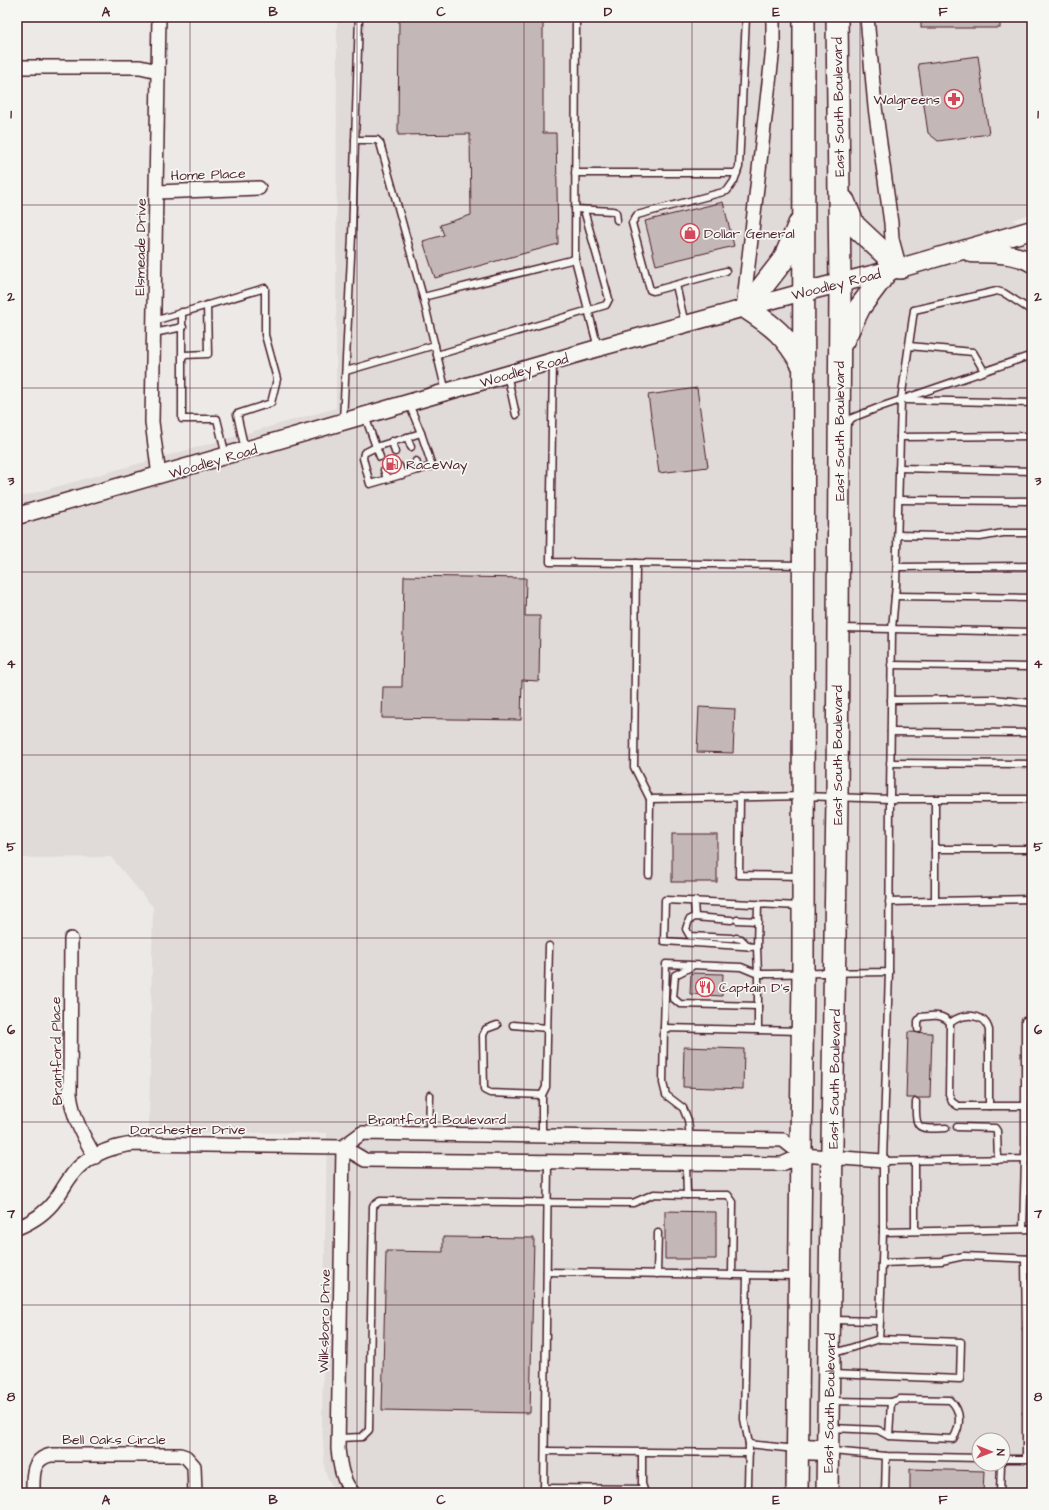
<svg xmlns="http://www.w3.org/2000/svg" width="1049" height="1510" font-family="'Architects Daughter',sans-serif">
<rect width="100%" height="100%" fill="#ece9e6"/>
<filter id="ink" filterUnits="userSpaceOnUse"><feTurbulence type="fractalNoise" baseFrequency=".025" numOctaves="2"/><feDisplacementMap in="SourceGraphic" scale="8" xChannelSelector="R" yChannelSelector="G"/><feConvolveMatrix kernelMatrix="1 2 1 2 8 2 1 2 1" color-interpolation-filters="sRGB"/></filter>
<g filter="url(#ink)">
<path fill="#e0dad8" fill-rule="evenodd" d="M337,17h695v196l-19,7 19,12v1261h-697l-10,-22 -3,-45 5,-293 -178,-1 4,-225 -42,-50 -94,1v-360l319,-90zM979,1440h24v24h-24z"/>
<g fill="#c4b7b7" stroke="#4a1f2b">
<path d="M399,17h144v116h13l2,111 -123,34 -12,-37 21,-6 -4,-10 31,-10 -1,-81 -72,1z"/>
<rect x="921" y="17" width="79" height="11"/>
<path d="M978,56l11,78 -51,7 -10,-8 -10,-69z"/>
<path d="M723,202l11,44 -78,19 -11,-44z"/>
<path d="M697,388l11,79 -49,6 -11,-78z"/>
<path d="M404,576l122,2 -1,38h15l-1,65 -17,-1 -1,40 -139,-2 1,-31h19z"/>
<path d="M699,707l36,2 -2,44 -36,-1z"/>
<rect x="672" y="834" width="45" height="48"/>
<path d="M691,973l32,1 -1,22 -32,-2z"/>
<path d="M908,1032l24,1 -2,65h-24z"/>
<path d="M684,1047l60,2 -1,40 -60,-2z"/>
<path d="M665,1211l51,1v47h-51z"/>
<path d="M443,1237l91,1 -4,175 -148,-3 4,-159 57,1z"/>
<path d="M910,1469l74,2 -1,22h-73z"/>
</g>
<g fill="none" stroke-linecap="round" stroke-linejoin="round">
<g stroke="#4a1f2b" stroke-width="9">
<g id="service">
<path d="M355,140h22l3,3 43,154"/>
<path d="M575,173h162"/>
<path d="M575,209l38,2 3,1 1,8"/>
<path d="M575,259l1,-242"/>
<path d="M726,271l-73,20 -3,-1 -18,-67 5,-8 90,-24 7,-10 5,-14 7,-150"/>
<path d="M676,285l9,39"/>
<path d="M1032,311l-28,-18 -7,-2 -83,19 -13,90 -5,185 -4,44 140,3"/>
<path d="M182,312v107h35l9,37"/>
<path d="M154,321l111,-33v47l12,44 -6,24 -34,11 8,36"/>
<path d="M154,333l29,-6"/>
<path d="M909,346l64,6 11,19"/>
<path d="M184,355l24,-1 -1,-49"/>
<path d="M437,355l169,-50 3,-6 -25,-89"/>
<path d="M553,361l-3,201 250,3"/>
<path d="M346,371l89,-26"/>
<path d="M507,374l9,41"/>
<path d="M446,392l-23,-95 152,-38 23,89"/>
<path d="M907,400l125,3"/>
<path d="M365,416l11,31 45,-14 -12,-29"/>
<path d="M343,421l9,-185 7,-219"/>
<path d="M845,427l7,-9 28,-11 152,-52"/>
<path d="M407,437l4,10"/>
<path d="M900,437l132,-1"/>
<path d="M392,441l3,11"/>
<path d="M380,457l-4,-10 -12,6 -1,5 7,26 62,-18 -11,-33"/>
<path d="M416,461l3,9"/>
<path d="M399,466l3,9"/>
<path d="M899,468l133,3"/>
<path d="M384,470l3,9"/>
<path d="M899,500l133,1"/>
<path d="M898,535l82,2 23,-4h29"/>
<path d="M636,563l-2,204 16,32 153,-3 87,3 2,-170 -51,-1"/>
<path d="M897,567l135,-1"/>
<path d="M895,596l137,2"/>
<path d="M891,665l141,2"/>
<path d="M891,700l102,-1 39,4"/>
<path d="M891,732l141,1"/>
<path d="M890,763l142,1"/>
<path d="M740,797l-1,78 62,1"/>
<path d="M935,799v102l97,-2"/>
<path d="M935,849h97"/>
<path d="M649,875l1,-76"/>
<path d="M694,901l1,16"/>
<path d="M889,902l46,-1"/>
<path d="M758,904l-1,43 -93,-6 1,-41 134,6"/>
<path d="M731,920l-36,-3 -6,3 -3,9 4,7 41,2"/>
<path d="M737,920l21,1"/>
<path d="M736,938l5,1 8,8"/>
<path d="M691,967l-16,8 -2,23 7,6 78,2"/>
<path d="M889,972l-6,189v71l149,-3"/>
<path d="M950,1023c13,-10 34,-11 39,7v76"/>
<path d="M497,1025l-11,4 -3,6 1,55 6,3 52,2"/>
<path d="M513,1025l34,3"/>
<path d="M664,1028l2,-64 75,3 17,7 -1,-27"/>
<path d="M918,1029v-8l3,-4c11,-1 21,-4 29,6l-1,71 3,8 6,4h67"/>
<path d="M800,1031l-42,-1v-56c44,0 87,-2 131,-2l1,-173h142"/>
<path d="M916,1102c-1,29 2,27 30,26"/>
<path d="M957,1127l38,1 2,3 1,29"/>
<path d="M429,1134l1,-39"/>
<path d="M542,1135v-40l4,-8 3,-141"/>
<path d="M690,1138l-2,-18 -5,-12 -17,-13 -3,-12 1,-55 94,2"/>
<path d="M883,1161l142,-2v-138h7"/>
<path d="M686,1163l1,32h41l5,7 -1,73"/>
<path d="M1023,1229l2,-70h7"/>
<path d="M915,1230v-69"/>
<path d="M1025,1259l1,70h6"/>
<path d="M882,1263l59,-2 23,-5 68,3"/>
<path d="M547,1272l250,4"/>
<path d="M657,1274l1,-41"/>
<path d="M833,1320l47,1 3,-89"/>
<path d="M1026,1329v84h6"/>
<path d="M833,1351h8l38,-12"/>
<path d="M831,1374l129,5 1,-37 -82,-3 1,-18"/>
<path d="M1026,1413v46"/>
<path d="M831,1428l47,2 11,6 64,3c8,-13 9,-28 -3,-39l-50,-1 -9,3 -59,-1"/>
<path d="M889,1436l2,-34"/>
<path d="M339,1438l23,-1 7,-7 4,-224 7,-5 253,2 21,-9 33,1"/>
<path d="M749,1444l46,5"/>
<path d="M545,1451l204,2"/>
<path d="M832,1451l54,5 93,2"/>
<path d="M642,1452v32l3,9"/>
<path d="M1003,1459h29"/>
<path d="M544,1488l99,1"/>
<path d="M544,1493l4,-331"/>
<path d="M745,1493l3,-8 1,-41 -5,-25 3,-144"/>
<path d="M885,1493l1,-37"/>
<path d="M1000,1493l1,-29"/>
</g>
</g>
<g stroke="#4a1f2b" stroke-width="16">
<g id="minor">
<path d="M867,17l8,90 16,116 1,16 7,26"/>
<path d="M17,67h123l18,4"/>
<path d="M157,192l102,-4"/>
<path d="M743,309l30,-261v-31"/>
<path d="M159,476l-7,-54 7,-405"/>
<path d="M71,939l-1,155c3,24 13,42 25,63"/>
<path d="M343,1147l22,13 417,4 20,-9 81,6"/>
<path d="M343,1147l19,-14 421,7 19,15"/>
<path d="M343,1147l-5,302c2,16 4,32 15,44"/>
<path d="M17,1228c15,-6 29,-15 39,-29 8,-11 14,-25 25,-34 16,-13 34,-19 53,-21l209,3"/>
<path d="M33,1493c0,-17 -2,-34 18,-38h129l6,2 8,9 1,27"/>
</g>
</g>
<g stroke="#4a1f2b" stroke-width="19">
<path id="tertiary" d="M17,516l581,-168 205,-56"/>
</g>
<g stroke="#4a1f2b" stroke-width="21">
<g id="secondary">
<path d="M971,253c19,1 44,-1 61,10"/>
<path d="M803,292l97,-24 132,-38"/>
</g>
</g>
<g stroke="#4a1f2b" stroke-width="23">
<path id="primary" d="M798,1449l30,1"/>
</g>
<g stroke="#4a1f2b" stroke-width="24">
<g id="trunk">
<path d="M844,201l10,24 46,43"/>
<path d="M799,224l-15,35 -38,49c29,19 39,27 57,58"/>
<path d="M843,341l17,-34 27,-36"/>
<path d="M797,1493l6,-519 1,-957"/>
<path d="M827,1493l10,-695 3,-515 -3,-266"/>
</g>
</g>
<use href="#service" stroke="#f6f6f2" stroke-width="6"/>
<use href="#minor" stroke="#f6f6f2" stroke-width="13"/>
<use href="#tertiary" stroke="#f6f6f2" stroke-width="16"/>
<use href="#secondary" stroke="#f6f6f2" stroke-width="18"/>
<use href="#primary" stroke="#f6f6f2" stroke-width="20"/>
<use href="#trunk" stroke="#f6f6f2" stroke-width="21"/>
</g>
</g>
<path fill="none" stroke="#4a1f2b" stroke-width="1" stroke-opacity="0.55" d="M190,17v1476M357,17v1476M524,17v1476M692,17v1476M860,17v1476M17,205h1015M17,388h1015M17,572h1015M17,755h1015M17,938h1015M17,1122h1015M17,1305h1015"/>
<defs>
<g id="pharmacy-ring" transform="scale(1)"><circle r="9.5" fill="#f6f6f2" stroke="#d1495b" stroke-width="1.5"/><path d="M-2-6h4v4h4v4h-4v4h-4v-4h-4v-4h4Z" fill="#d1495b"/></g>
<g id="shop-ring" transform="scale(1)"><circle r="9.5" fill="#f6f6f2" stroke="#d1495b" stroke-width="1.5"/><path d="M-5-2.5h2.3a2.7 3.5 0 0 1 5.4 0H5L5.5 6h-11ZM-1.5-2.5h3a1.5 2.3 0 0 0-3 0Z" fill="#d1495b"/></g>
<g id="fuel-ring" transform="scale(1)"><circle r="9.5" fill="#f6f6f2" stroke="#d1495b" stroke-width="1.5"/><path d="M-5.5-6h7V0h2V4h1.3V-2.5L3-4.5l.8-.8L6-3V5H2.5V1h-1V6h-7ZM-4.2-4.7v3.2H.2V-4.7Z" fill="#d1495b"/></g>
<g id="restaurant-ring" transform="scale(1)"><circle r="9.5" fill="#f6f6f2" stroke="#d1495b" stroke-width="1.5"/><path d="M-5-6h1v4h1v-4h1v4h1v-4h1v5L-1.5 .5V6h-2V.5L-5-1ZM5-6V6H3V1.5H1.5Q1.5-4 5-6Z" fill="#d1495b"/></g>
</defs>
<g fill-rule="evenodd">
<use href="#pharmacy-ring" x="954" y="99"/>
<use href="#shop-ring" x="690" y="233"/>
<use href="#fuel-ring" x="392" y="464"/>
<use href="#restaurant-ring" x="705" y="987"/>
</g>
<g text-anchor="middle" stroke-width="3.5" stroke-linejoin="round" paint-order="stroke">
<g font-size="14" fill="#4a1f2b" stroke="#f6f6f2" text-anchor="start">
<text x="940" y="104" text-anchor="end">Walgreens</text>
<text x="704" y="238">Dollar General</text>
<text x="406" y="469">RaceWay</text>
<text x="719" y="992">Captain D's</text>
</g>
<g font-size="14" fill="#4a1f2b" stroke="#f6f6f2">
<text transform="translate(838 107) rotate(-91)" y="5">East South Boulevard</text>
<text transform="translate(208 174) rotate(-2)" y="5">Home Place</text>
<text transform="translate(140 247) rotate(-89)" y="5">Elsmeade Drive</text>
<text transform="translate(836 284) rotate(-14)" y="5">Woodley Road</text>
<text transform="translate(524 370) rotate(-16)" y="5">Woodley Road</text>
<text transform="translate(839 431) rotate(-90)" y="5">East South Boulevard</text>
<text transform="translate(213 461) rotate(-16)" y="5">Woodley Road</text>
<text transform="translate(837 755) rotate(-90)" y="5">East South Boulevard</text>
<text transform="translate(56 1051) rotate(-91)" y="5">Brantford Place</text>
<text transform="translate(834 1079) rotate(-89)" y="5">East South Boulevard</text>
<text x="437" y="1124">Brantford Boulevard</text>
<text x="188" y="1134">Dorchester Drive</text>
<text transform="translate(324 1321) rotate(-89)" y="5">Wilksboro Drive</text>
<text transform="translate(829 1403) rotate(-89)" y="5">East South Boulevard</text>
<text x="114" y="1444">Bell Oaks Circle</text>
</g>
</g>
<rect width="1049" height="1510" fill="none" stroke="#f6f6f2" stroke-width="44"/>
<g transform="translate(991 1452) rotate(91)"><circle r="19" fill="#f6f6f2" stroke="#b1a0a2"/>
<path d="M0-3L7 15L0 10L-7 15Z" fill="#d1495b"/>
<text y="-6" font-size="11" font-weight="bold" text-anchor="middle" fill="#4a1f2b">N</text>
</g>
<rect x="22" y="22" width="1005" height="1466" fill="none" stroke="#4a1f2b" stroke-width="1.5"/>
<g font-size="13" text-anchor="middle" font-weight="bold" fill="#4a1f2b">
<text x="106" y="16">A</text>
<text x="273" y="16">B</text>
<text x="441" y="16">C</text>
<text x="608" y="16">D</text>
<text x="776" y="16">E</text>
<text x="943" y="16">F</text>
<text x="11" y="118">1</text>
<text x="1038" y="118">1</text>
<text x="11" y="301">2</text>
<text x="1038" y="301">2</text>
<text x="11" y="485">3</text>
<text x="1038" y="485">3</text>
<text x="11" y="668">4</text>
<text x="1038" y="668">4</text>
<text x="11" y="851">5</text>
<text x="1038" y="851">5</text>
<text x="11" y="1034">6</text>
<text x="1038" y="1034">6</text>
<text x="11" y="1218">7</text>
<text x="1038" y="1218">7</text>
<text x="11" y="1401">8</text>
<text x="1038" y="1401">8</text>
<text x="106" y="1504">A</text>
<text x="273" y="1504">B</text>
<text x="441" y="1504">C</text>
<text x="608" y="1504">D</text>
<text x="776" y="1504">E</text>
<text x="943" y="1504">F</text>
</g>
</svg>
